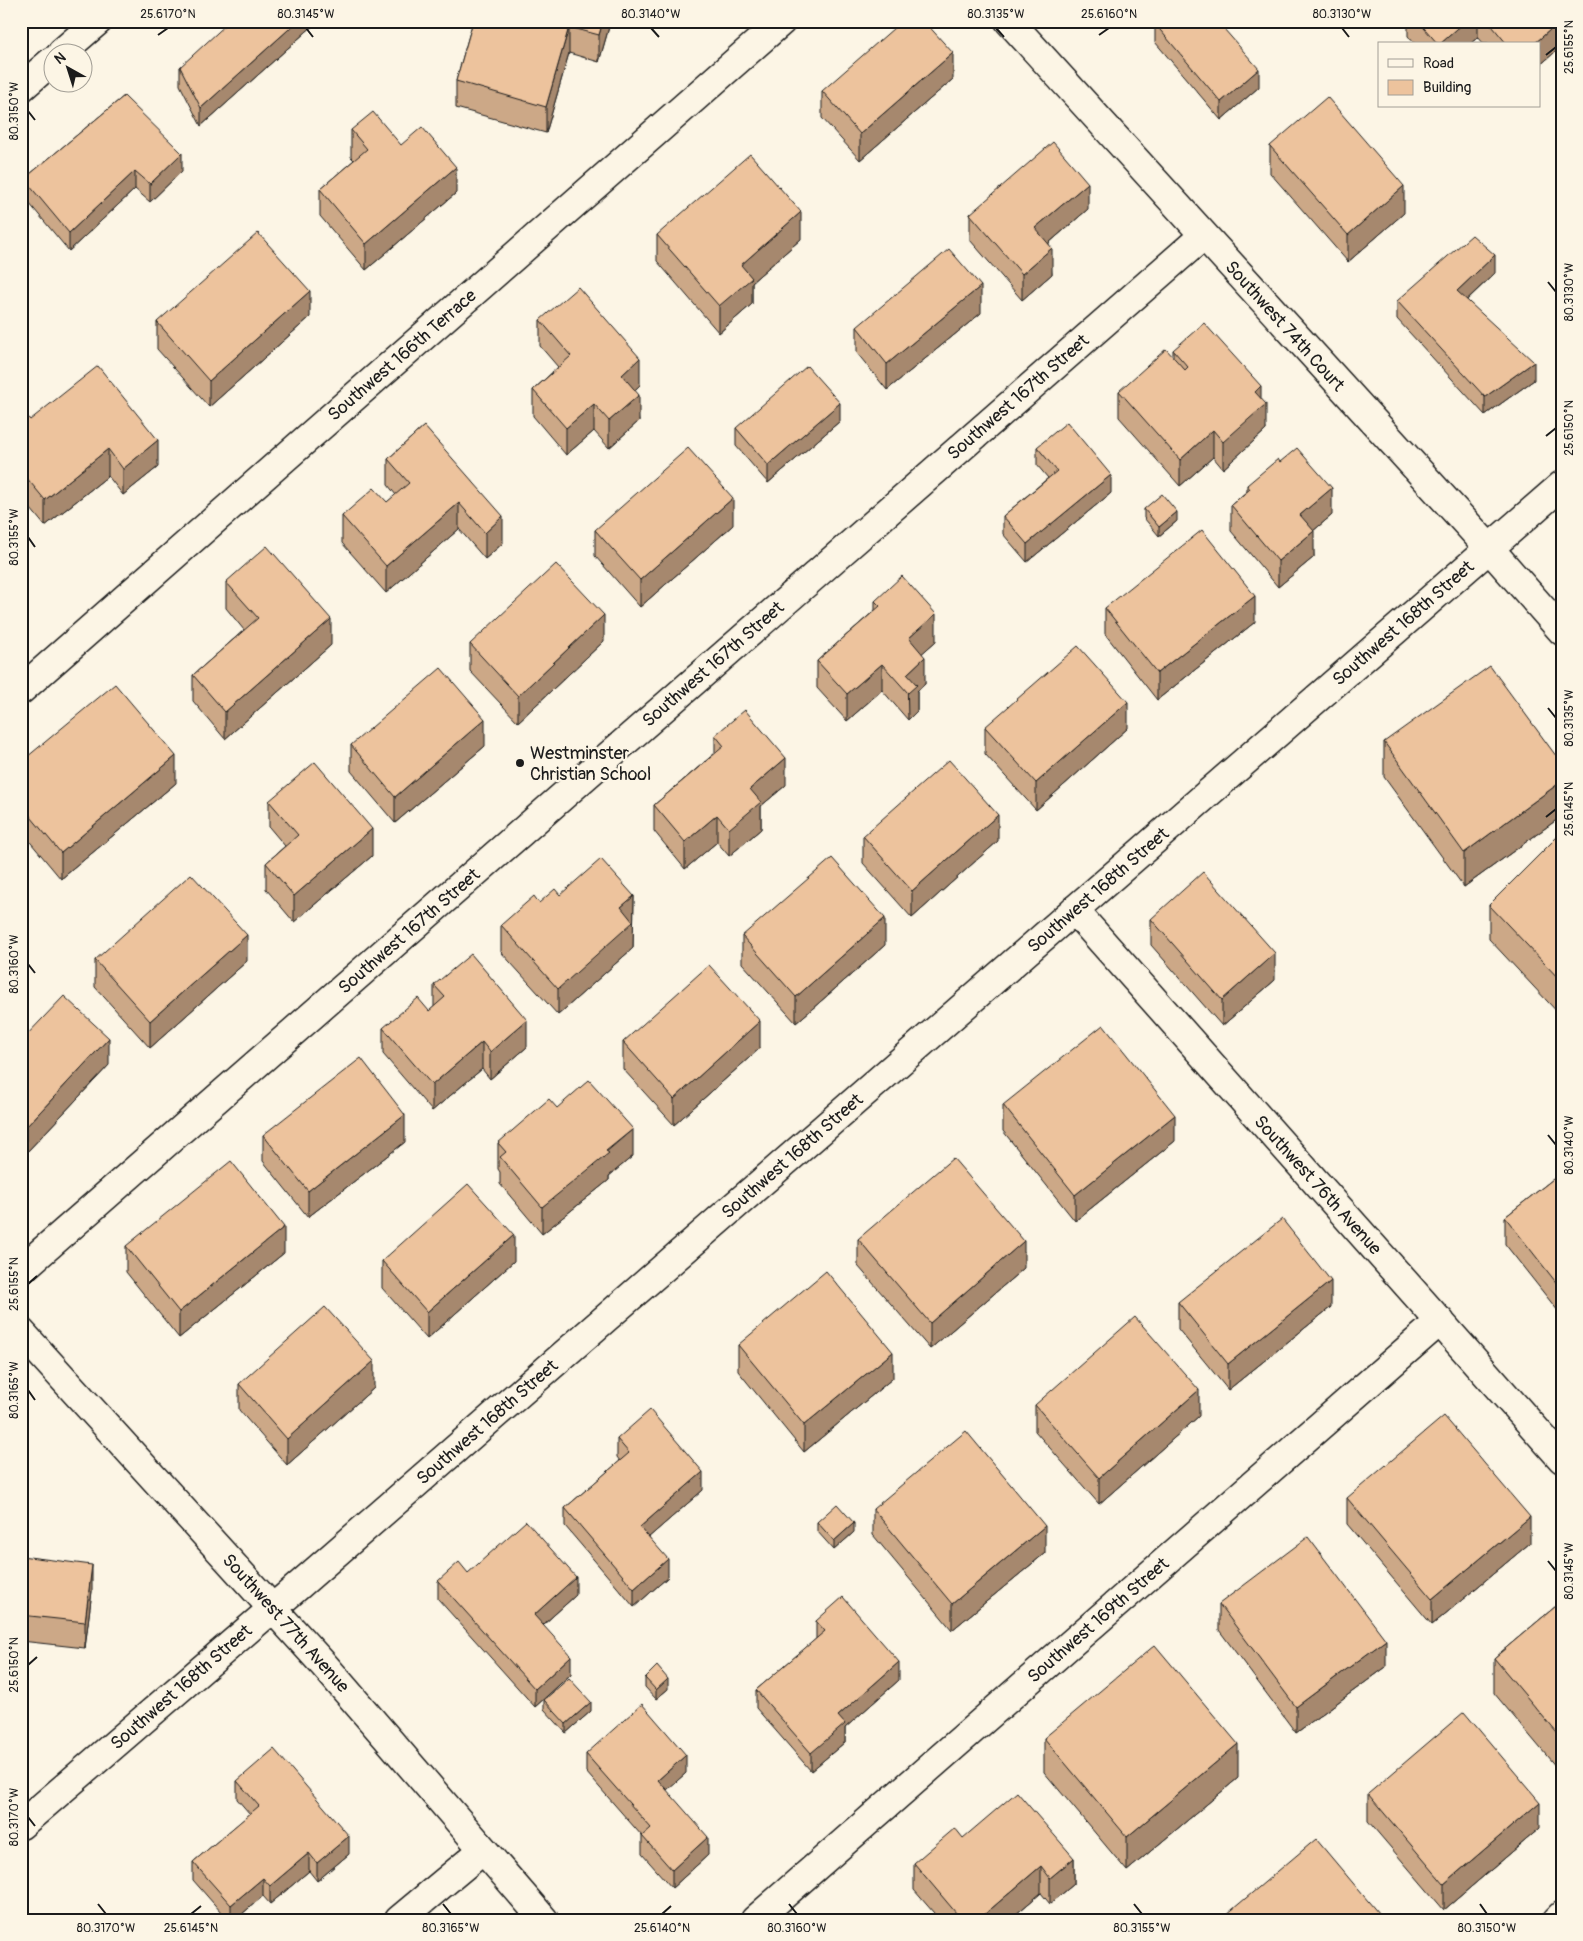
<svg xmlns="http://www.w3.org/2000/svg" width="1583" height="1941" font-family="Pangolin,sans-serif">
<rect width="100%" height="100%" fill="#fcf5e5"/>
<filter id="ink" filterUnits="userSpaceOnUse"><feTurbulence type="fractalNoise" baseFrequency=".02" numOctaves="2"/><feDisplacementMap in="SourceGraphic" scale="10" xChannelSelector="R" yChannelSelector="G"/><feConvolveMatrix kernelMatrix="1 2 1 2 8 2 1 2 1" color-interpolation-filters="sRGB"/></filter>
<g filter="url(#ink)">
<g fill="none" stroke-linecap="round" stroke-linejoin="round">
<g stroke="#1c1c1c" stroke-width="31">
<g id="minor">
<path d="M1009,21l480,527 73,83"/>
<path d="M62,52l36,-31"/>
<path d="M21,88l31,-27"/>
<path d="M21,690l761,-669"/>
<path d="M1074,910l488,549"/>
<path d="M21,1270l1182,-1034"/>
<path d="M399,1920l84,-70"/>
<path d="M755,1920l685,-599"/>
<path d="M1557,1920l5,-5"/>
</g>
</g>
<g stroke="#1c1c1c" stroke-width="31">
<g id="tertiary">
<path d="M21,1332l303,333 220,255"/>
<path d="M21,1825l251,-216 1290,-1124"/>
</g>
</g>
<use href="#minor" stroke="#fcf5e5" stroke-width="28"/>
<use href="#tertiary" stroke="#fcf5e5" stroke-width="28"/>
</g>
<g fill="#cca887" stroke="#1c1c1c">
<path d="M316,21v2l-115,103 -21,-41v-18z"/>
<path d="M473,21h136v6l-10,35 -30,-9 -23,80 -90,-25v-27z"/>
<path d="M1408,21h154v25l-23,20v-22h-55l-6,-7 -8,7h-55l-7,-8z"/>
<path d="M1155,24l104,63 -38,33 -66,-78z"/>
<path d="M953,79l-93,81 -38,-42v-27z"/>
<path d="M124,96l58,75 -32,31 -15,-13 -66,62 -45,-54v-18z"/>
<path d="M351,130l50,15 55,48 -90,77 -46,-54v-27l34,-29 -3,-3z"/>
<path d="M1270,146l134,67 -56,49 -78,-89z"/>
<path d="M1088,209l-39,34 3,31 -30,26 -52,-60v-26z"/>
<path d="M657,235l144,4 -49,43v22l-33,29 -62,-72z"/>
<path d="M1495,273l-28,27 67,80 -49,35 -88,-96v-18z"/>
<path d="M981,313l-94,77 -30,-37v-26z"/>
<path d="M310,317l-101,90 -52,-58v-27z"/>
<path d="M540,320l100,65 -5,5 4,31 -30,27 -15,-17 -28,24 -33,-39v-26l25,-23 -18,-21z"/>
<path d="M1173,350l88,48 5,32 -43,39 -10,-12 -33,29 -61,-69v-26l54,-33z"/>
<path d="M21,413l9,7 128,47 -35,28 -15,-19 -63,50 -24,-29z"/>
<path d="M840,421l-72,62 -32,-37v-18z"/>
<path d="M424,426l79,117 -18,16 -26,-30 -73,64 -44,-50v-27l45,-14 9,-7 -8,-10v-26z"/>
<path d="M1037,447l74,46 -84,69 -24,-28v-18l45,-38 -11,-13z"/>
<path d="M1247,485l85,30 -19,16 1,26 -36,30 -47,-56v-26l16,-14z"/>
<path d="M1144,509l33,12 -18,15 -15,-18z"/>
<path d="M733,525l-93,82 -45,-51v-26z"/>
<path d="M226,582l105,63 -106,94 -32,-38v-26l51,-45 -18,-22z"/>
<path d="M875,601l61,40 -14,12 3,31 -8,7v20l-9,9 -26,-30 -35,31 -30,-33v-27l58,-51z"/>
<path d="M1105,608l150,14 -98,78 -52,-66z"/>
<path d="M604,641l-86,81 -48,-51v-27z"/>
<path d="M985,727l143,1 -92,82 -51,-56z"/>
<path d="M715,735l71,50 -25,21v23l-32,27 -12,-14 -32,27 -31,-38v-26l61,-52z"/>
<path d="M1384,742l178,22v52l-98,71 -80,-110z"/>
<path d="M351,745l134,1 -90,77 -44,-52z"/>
<path d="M21,762l155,21 -115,96 -40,-48z"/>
<path d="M269,801l103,55 -78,66 -28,-33v-26l19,-17 -16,-19z"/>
<path d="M1562,832v185l-73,-78v-34z"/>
<path d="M863,836l135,5 -86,77 -49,-55z"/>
<path d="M560,895l74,1 -1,52 -75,67 -57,-63v-27z"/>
<path d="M1151,919l124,61 -53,46 -71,-81z"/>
<path d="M742,936l143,9 -89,78 -54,-60z"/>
<path d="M95,960l152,1 -97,87 -55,-61z"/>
<path d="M434,985l93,62 -37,32 -8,-10 -50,42 -49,-57v-26l46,-17 5,-4z"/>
<path d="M21,1041l88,24 -83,88 -5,-4z"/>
<path d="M623,1042l137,6 -86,77 -51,-56z"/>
<path d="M1003,1105l172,36 -100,80 -72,-90z"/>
<path d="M557,1108l76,48 -24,20v4l-67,54 -42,-50v-12l-2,-3v-26z"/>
<path d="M263,1135l142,7 -97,75 -45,-56z"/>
<path d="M1562,1172v144l-57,-72v-27z"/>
<path d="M858,1239l166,29 -94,81 -72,-83z"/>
<path d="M126,1246l158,7 -105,85 -53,-66z"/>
<path d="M382,1261h132l-87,78 -45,-51z"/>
<path d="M1178,1302l153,5 -103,83 -50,-61z"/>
<path d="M738,1345l155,33 -89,74 -66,-81z"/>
<path d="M239,1384l135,4 -87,77 -48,-55z"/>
<path d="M1035,1405l164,11 -100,88 -64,-73z"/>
<path d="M617,1439l86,51 -54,47 19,40 -34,30 -69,-81v-18l55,-47 -3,-4z"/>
<path d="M1347,1498l183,45 -98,82 -85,-101z"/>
<path d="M873,1509l172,44 -93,77 -79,-95z"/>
<path d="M817,1522l37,10 -20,18 -17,-19z"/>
<path d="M21,1556l71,35 -7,57 -64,-7z"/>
<path d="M468,1573l108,22 -33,30 28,49 -36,33 -97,-108v-18z"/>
<path d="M1562,1601v173l-68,-81v-35z"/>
<path d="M1219,1604l167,63 -90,66 -77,-103z"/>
<path d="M816,1621l83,59 -54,48v14l-34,29 -55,-63v-18l60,-51z"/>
<path d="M645,1678l23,11 -12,10 -11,-12z"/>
<path d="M544,1700l47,11 -25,22 -22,-24z"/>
<path d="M1044,1738l194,40 -111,93 -83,-99z"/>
<path d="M586,1754l100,19 -20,17 42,65 -36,33 -30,-34v-18l-56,-64z"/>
<path d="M237,1781l112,73 -32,27 -8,-10 -39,33 -7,-8 -28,24h-7l-35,-40v-18l57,-48 -13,-15z"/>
<path d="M1368,1794l172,34 -96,82 -76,-89z"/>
<path d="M963,1838l111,20v26l-24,20 -9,-11 -32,27h-69l-26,-30v-27z"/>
</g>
<g fill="#a6886e" stroke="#1c1c1c">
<path d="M298,21h18v2l-115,103v-18z"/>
<path d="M603,21h6v6l-10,35v-27z"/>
<path d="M1466,21h12v16l-8,7h-30z"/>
<path d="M1560,21h2v25l-23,20v-22h-5z"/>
<path d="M569,27v26l-23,80v-26z"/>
<path d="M953,53v26l-93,81v-26z"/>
<path d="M1259,69v18l-38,33v-18z"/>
<path d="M182,153v18l-32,31v-18z"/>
<path d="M456,167v26l-90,77v-26z"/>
<path d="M135,171v18l-66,62v-18z"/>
<path d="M1088,183v26l-53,46v-27z"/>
<path d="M1404,186v27l-56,49v-27z"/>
<path d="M801,212v27l-49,43v22l-33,29v-27l22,-41z"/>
<path d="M1052,248v26l-30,26v-26z"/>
<path d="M1495,255v18l-38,36v-18z"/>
<path d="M981,286v27l-94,77v-26z"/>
<path d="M310,291v26l-101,90v-26z"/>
<path d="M640,358v27l-18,17v-27z"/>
<path d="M1534,362v18l-49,35v-18z"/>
<path d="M1261,386v22l5,-4v26l-43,39v-27l32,-50z"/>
<path d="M639,395v26l-30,27v-27z"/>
<path d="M840,403v18l-72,62v-18z"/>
<path d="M594,404v27l-28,24v-27z"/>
<path d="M1213,430v27l-33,29v-26z"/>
<path d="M158,440v27l-35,28v-26z"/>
<path d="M108,449v27l-63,50v-26z"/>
<path d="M1111,475v18l-84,69v-18z"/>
<path d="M1332,488v27l-32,27v-27z"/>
<path d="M733,498v27l-93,82v-27z"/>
<path d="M459,503v26l-73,64v-27z"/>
<path d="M1177,512v9l-18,15v-9z"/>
<path d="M503,516v27l-18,16v-26z"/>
<path d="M1314,531v26l-36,30v-26z"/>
<path d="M1255,596v26l-98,78v-27z"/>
<path d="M936,614v27l-27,24v-27z"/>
<path d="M604,615v26l-86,81v-26z"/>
<path d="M331,619v26l-106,94v-27z"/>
<path d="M925,657v27l-8,7v20l-9,9 -1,-46z"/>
<path d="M882,664v26l-35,31v-27z"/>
<path d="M1128,702v26l-92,82v-27z"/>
<path d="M485,719v27l-90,77v-26z"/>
<path d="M176,756v27l-115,96v-26z"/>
<path d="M786,758v27l-25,21v23l-32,27v-27l21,-40z"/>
<path d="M1562,781v35l-98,71v-34z"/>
<path d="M717,815v27l-32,27v-27z"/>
<path d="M998,815v26l-86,77v-27z"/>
<path d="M372,829v27l-78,66v-26z"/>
<path d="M634,896l-1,52 -75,67v-26l63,-82z"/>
<path d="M885,918v27l-89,78v-26z"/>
<path d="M247,935v26l-97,87v-27z"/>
<path d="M1275,953v27l-53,46v-26z"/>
<path d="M527,1020v27l-37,32v-27z"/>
<path d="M760,1021v27l-86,77v-26z"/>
<path d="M109,1038v27l-83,88v-26z"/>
<path d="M482,1042v27l-50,42v-26z"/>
<path d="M405,1115v27l-97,75v-26z"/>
<path d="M1175,1115v26l-100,80v-26z"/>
<path d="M633,1129v27l-24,20v4l-67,54v-27z"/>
<path d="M284,1227v26l-105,85v-26z"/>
<path d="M514,1235v26l-87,78v-27z"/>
<path d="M1024,1241v27l-94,81v-26z"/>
<path d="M1331,1281v26l-103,83v-26z"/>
<path d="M893,1352v26l-89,74v-27z"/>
<path d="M374,1361v27l-87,77v-26z"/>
<path d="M1199,1390v26l-100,88v-26z"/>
<path d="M703,1472v18l-63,55v-18z"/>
<path d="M1530,1517v26l-98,82v-26z"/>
<path d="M854,1523v9l-20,18v-9z"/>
<path d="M1045,1526v27l-93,77v-26z"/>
<path d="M668,1559v18l-34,30v-18z"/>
<path d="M92,1565v26l-7,57v-26z"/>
<path d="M576,1577v18l-42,38v-18z"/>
<path d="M1386,1640v27l-90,66v-26z"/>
<path d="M571,1656v18l-36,33v-18z"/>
<path d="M899,1662v18l-54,48v14l-34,29v-18l27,-37z"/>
<path d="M668,1679v10l-12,10v-9z"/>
<path d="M591,1702v9l-25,22v-9z"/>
<path d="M1238,1744v34l-111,93v-34z"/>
<path d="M686,1755v18l-28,25v-18z"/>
<path d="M1540,1802v26l-96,82v-26z"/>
<path d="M349,1836v18l-32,27v-18z"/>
<path d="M708,1837v18l-36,33v-18z"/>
<path d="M309,1853v18l-39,33v-18z"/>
<path d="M1074,1858v26l-24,20v-26z"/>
<path d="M1041,1866v27l-32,27h-31z"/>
<path d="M263,1878v18l-28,24h-4v-15z"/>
</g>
<g fill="#edc39d" stroke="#1c1c1c">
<path d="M230,21h68l-97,87 -21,-41z"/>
<path d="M473,21h130l-4,14 -30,-8 -23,80 -90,-26z"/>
<path d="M902,21h22l29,32 -93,81 -38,-43z"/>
<path d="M1158,21h59l42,48 -38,33 -66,-78z"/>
<path d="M1418,21h48l-26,23h-2z"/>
<path d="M1488,21h72l-26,23h-27z"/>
<path d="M124,96l58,57 -32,31 -15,-13 -66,62 -45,-54z"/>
<path d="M1327,97l77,89 -56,49 -78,-89z"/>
<path d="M373,112l28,33 21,-18 34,40 -90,77 -46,-55 47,-40 -16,-19z"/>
<path d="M1053,142l35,41 -53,45 17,20 -30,26 -52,-60z"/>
<path d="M750,154l51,58 -60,53 11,13 -33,28 -62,-71z"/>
<path d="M258,233l52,58 -101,90 -52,-59z"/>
<path d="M1472,235l23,20 -38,36 77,71 -49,35 -88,-96z"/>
<path d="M949,249l32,37 -94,78 -30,-37z"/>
<path d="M578,287l62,71 -18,17 17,20 -30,26 -15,-17 -28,24 -33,-38 38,-34 -31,-36z"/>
<path d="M1204,323l57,63 -6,6 11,12 -43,38 -10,-12 -33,30 -61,-69 47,-42 19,21 3,-3 -15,-17z"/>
<path d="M98,366l60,74 -35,29 -15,-20 -63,51 -24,-29v-58l2,-2 7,9z"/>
<path d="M807,366l33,37 -72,62 -32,-37z"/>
<path d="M1067,422l44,53 -84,69 -24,-28 54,-45 -20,-24z"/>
<path d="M424,426l79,90 -18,17 -26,-30 -73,63 -44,-50 32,-28 13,14 22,-19 -21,-24z"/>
<path d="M688,448l45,50 -93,82 -45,-50z"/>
<path d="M1297,448l35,40 -32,27 14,16 -36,30 -47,-56 19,-16 -3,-4 31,-26 2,3z"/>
<path d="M1162,494l15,18 -18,15 -15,-18z"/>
<path d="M1202,530l53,66 -98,77 -52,-65z"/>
<path d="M267,546l64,73 -106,93 -32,-37 65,-57 -32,-36z"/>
<path d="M556,564l48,51 -86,81 -48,-52z"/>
<path d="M902,576l34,38 -27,24 16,19 -18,17 10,11 -9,8 -26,-29 -35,30 -30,-33 63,-55 -5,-5z"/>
<path d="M1078,646l50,56 -92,81 -51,-56z"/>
<path d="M1490,666l72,98v17l-98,72 -80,-111z"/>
<path d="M441,668l44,51 -90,78 -44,-52z"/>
<path d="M115,684l61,72 -115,97 -40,-48v-43z"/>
<path d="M745,710l41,48 -36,31 11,13 -32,27 -12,-14 -32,27 -31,-37 70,-59 -9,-11z"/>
<path d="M949,760l49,55 -86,76 -49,-55z"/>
<path d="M315,762l57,67 -78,67 -28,-33 32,-28 -29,-34z"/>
<path d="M1562,832v150l-73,-77z"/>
<path d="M832,858l53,60 -89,79 -54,-61z"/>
<path d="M601,859l33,37 -13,11 12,15 -75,67 -57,-64 33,-29 5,7 16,-14 5,6z"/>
<path d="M1203,872l72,81 -53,47 -71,-81z"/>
<path d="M191,874l56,61 -97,86 -55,-61z"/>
<path d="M471,954l56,66 -37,32 -8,-10 -50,43 -49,-57 35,-30 11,13 16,-14 -11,-12z"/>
<path d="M709,965l51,56 -86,78 -51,-57z"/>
<path d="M64,996l45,42 -83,89 -5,-5v-81z"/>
<path d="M1103,1025l72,90 -100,80 -72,-90z"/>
<path d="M361,1058l44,57 -97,76 -45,-56z"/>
<path d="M589,1080l44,49 -27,22 3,2 -67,54 -42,-50 6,-5 -8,-9 51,-44 8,9z"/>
<path d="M953,1158l71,83 -94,82 -72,-84z"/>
<path d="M231,1161l53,66 -105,85 -53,-66z"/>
<path d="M1562,1172v118l-57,-73z"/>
<path d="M468,1184l46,51 -87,77 -45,-51z"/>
<path d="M1282,1219l49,62 -103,83 -50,-62z"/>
<path d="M826,1271l67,81 -89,73 -66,-80z"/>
<path d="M325,1307l49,54 -87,78 -48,-55z"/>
<path d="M1135,1317l64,73 -100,88 -64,-73z"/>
<path d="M650,1410l53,62 -63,55 28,32 -34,30 -69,-81 64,-55 -12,-14z"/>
<path d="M1444,1416l86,101 -98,82 -85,-101z"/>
<path d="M966,1431l79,95 -93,78 -79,-95z"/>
<path d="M837,1504l17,19 -20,18 -17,-19z"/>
<path d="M526,1521l50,56 -42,38 37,41 -36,33 -97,-108 21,-19 9,11z"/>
<path d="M1308,1537l78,103 -90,67 -77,-103z"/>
<path d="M21,1556l71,9 -7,57 -64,-7z"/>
<path d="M843,1597l56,65 -61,54 7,8 -34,29 -55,-63 69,-59 -9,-10z"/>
<path d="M1562,1601v138l-68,-81z"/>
<path d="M1155,1645l83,99 -111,93 -83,-99z"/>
<path d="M657,1666l11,13 -12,11 -11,-12z"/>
<path d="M569,1678l22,24 -25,22 -22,-24z"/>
<path d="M642,1704l44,51 -28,25 50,57 -36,33 -30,-34 9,-8 -65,-74z"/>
<path d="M1464,1712l76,90 -96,82 -76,-90z"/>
<path d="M274,1749l75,87 -32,27 -8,-10 -39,33 -7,-8 -32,27 -38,-43 66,-56 -22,-25z"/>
<path d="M1017,1792l57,66 -24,20 -9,-12 -63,54h-16l-48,-57 41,-35 8,10z"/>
<path d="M1316,1839l68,81h-164z"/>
<path d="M874,1917l3,3h-6z"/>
</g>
</g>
<path fill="none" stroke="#1c1c1c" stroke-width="2" d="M306,28l7,9M651,28l8,9M996,28l8,9M1342,28l7,9M158,35l10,-7M1099,35l10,-7M1546,55l10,-8M28,111l7,9M1548,282l8,10M1546,436l10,-8M28,537l7,10M1548,708l8,10M1546,817l10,-8M28,964l7,9M1548,1135l8,10M28,1284l9,-8M28,1390l7,10M1548,1561l8,10M28,1665l9,-8M28,1817l7,9M98,1904l8,10M443,1904l8,10M789,1904l8,10M1134,1904l8,10M1480,1904l7,10M191,1914l10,-8M662,1914l9,-8"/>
<circle fill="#1c1c1c" stroke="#fcf5e5" stroke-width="2" cx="520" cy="763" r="5"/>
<g text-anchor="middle" stroke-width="4.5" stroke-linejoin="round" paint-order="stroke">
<g font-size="18" fill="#1c1c1c" stroke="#fcf5e5">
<text transform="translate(1285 326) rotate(48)" y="6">Southwest 74th Court</text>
<text transform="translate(402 355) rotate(-41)" y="6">Southwest 166th Terrace</text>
<text transform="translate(1018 397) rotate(-41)" y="6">Southwest 167th Street</text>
<text transform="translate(1403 623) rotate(-41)" y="6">Southwest 168th Street</text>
<text transform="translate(713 664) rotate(-41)" y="6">Southwest 167th Street</text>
<text transform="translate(1098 890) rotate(-41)" y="6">Southwest 168th Street</text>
<text transform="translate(409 931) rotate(-41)" y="6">Southwest 167th Street</text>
<text transform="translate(792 1156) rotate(-41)" y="6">Southwest 168th Street</text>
<text transform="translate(1318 1185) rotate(48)" y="6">Southwest 76th Avenue</text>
<text transform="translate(487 1422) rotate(-41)" y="6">Southwest 168th Street</text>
<text transform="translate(1098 1620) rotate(-41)" y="6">Southwest 169th Street</text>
<text transform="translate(286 1623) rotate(48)" y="6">Southwest 77th Avenue</text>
<text transform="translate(181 1687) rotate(-41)" y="6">Southwest 168th Street</text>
</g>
<g font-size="18" fill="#1c1c1c" stroke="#fcf5e5" text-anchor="start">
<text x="530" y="759">Westminster<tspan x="530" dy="21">Christian School</tspan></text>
</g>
</g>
<rect width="1583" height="1941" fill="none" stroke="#fcf5e5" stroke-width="55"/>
<rect x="1378" y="42" width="162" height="65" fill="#fcf5e5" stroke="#a29e95"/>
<rect x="1388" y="59" width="25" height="8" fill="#fcf5e5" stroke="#a29e95"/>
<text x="1423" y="68" font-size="15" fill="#1c1c1c">Road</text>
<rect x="1388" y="80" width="25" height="15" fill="#edc39d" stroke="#a29e95"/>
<text x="1423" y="92" font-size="15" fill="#1c1c1c">Building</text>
<g transform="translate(68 68) rotate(321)"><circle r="24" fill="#fcf5e5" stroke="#a29e95"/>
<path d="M0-4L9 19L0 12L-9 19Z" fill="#1c1c1c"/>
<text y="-8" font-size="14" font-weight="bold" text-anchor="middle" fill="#1c1c1c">N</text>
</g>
<rect x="28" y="28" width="1528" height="1886" fill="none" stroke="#1c1c1c" stroke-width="2"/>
<g font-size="12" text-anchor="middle" fill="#1c1c1c">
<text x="168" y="18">25.6170°N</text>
<text x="306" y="18">80.3145°W</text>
<text x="651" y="18">80.3140°W</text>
<text x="996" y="18">80.3135°W</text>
<text x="1109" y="18">25.6160°N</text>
<text x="1342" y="18">80.3130°W</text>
<text transform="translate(1569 47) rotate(-90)" y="4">25.6155°N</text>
<text transform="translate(14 111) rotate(-90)" y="4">80.3150°W</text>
<text transform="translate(1569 292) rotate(-90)" y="4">80.3130°W</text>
<text transform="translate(1569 428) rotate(-90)" y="4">25.6150°N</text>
<text transform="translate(14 537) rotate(-90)" y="4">80.3155°W</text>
<text transform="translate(1569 718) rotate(-90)" y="4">80.3135°W</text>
<text transform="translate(1569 809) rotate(-90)" y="4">25.6145°N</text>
<text transform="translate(14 964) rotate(-90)" y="4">80.3160°W</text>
<text transform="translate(1569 1145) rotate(-90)" y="4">80.3140°W</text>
<text transform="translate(14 1284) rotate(-90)" y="4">25.6155°N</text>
<text transform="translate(14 1390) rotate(-90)" y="4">80.3165°W</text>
<text transform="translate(1569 1571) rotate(-90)" y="4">80.3145°W</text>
<text transform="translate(14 1665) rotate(-90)" y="4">25.6150°N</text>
<text transform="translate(14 1817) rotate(-90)" y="4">80.3170°W</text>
<text x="106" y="1932">80.3170°W</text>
<text x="191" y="1932">25.6145°N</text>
<text x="451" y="1932">80.3165°W</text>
<text x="662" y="1932">25.6140°N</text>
<text x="797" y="1932">80.3160°W</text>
<text x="1142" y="1932">80.3155°W</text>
<text x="1487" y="1932">80.3150°W</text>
</g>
</svg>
